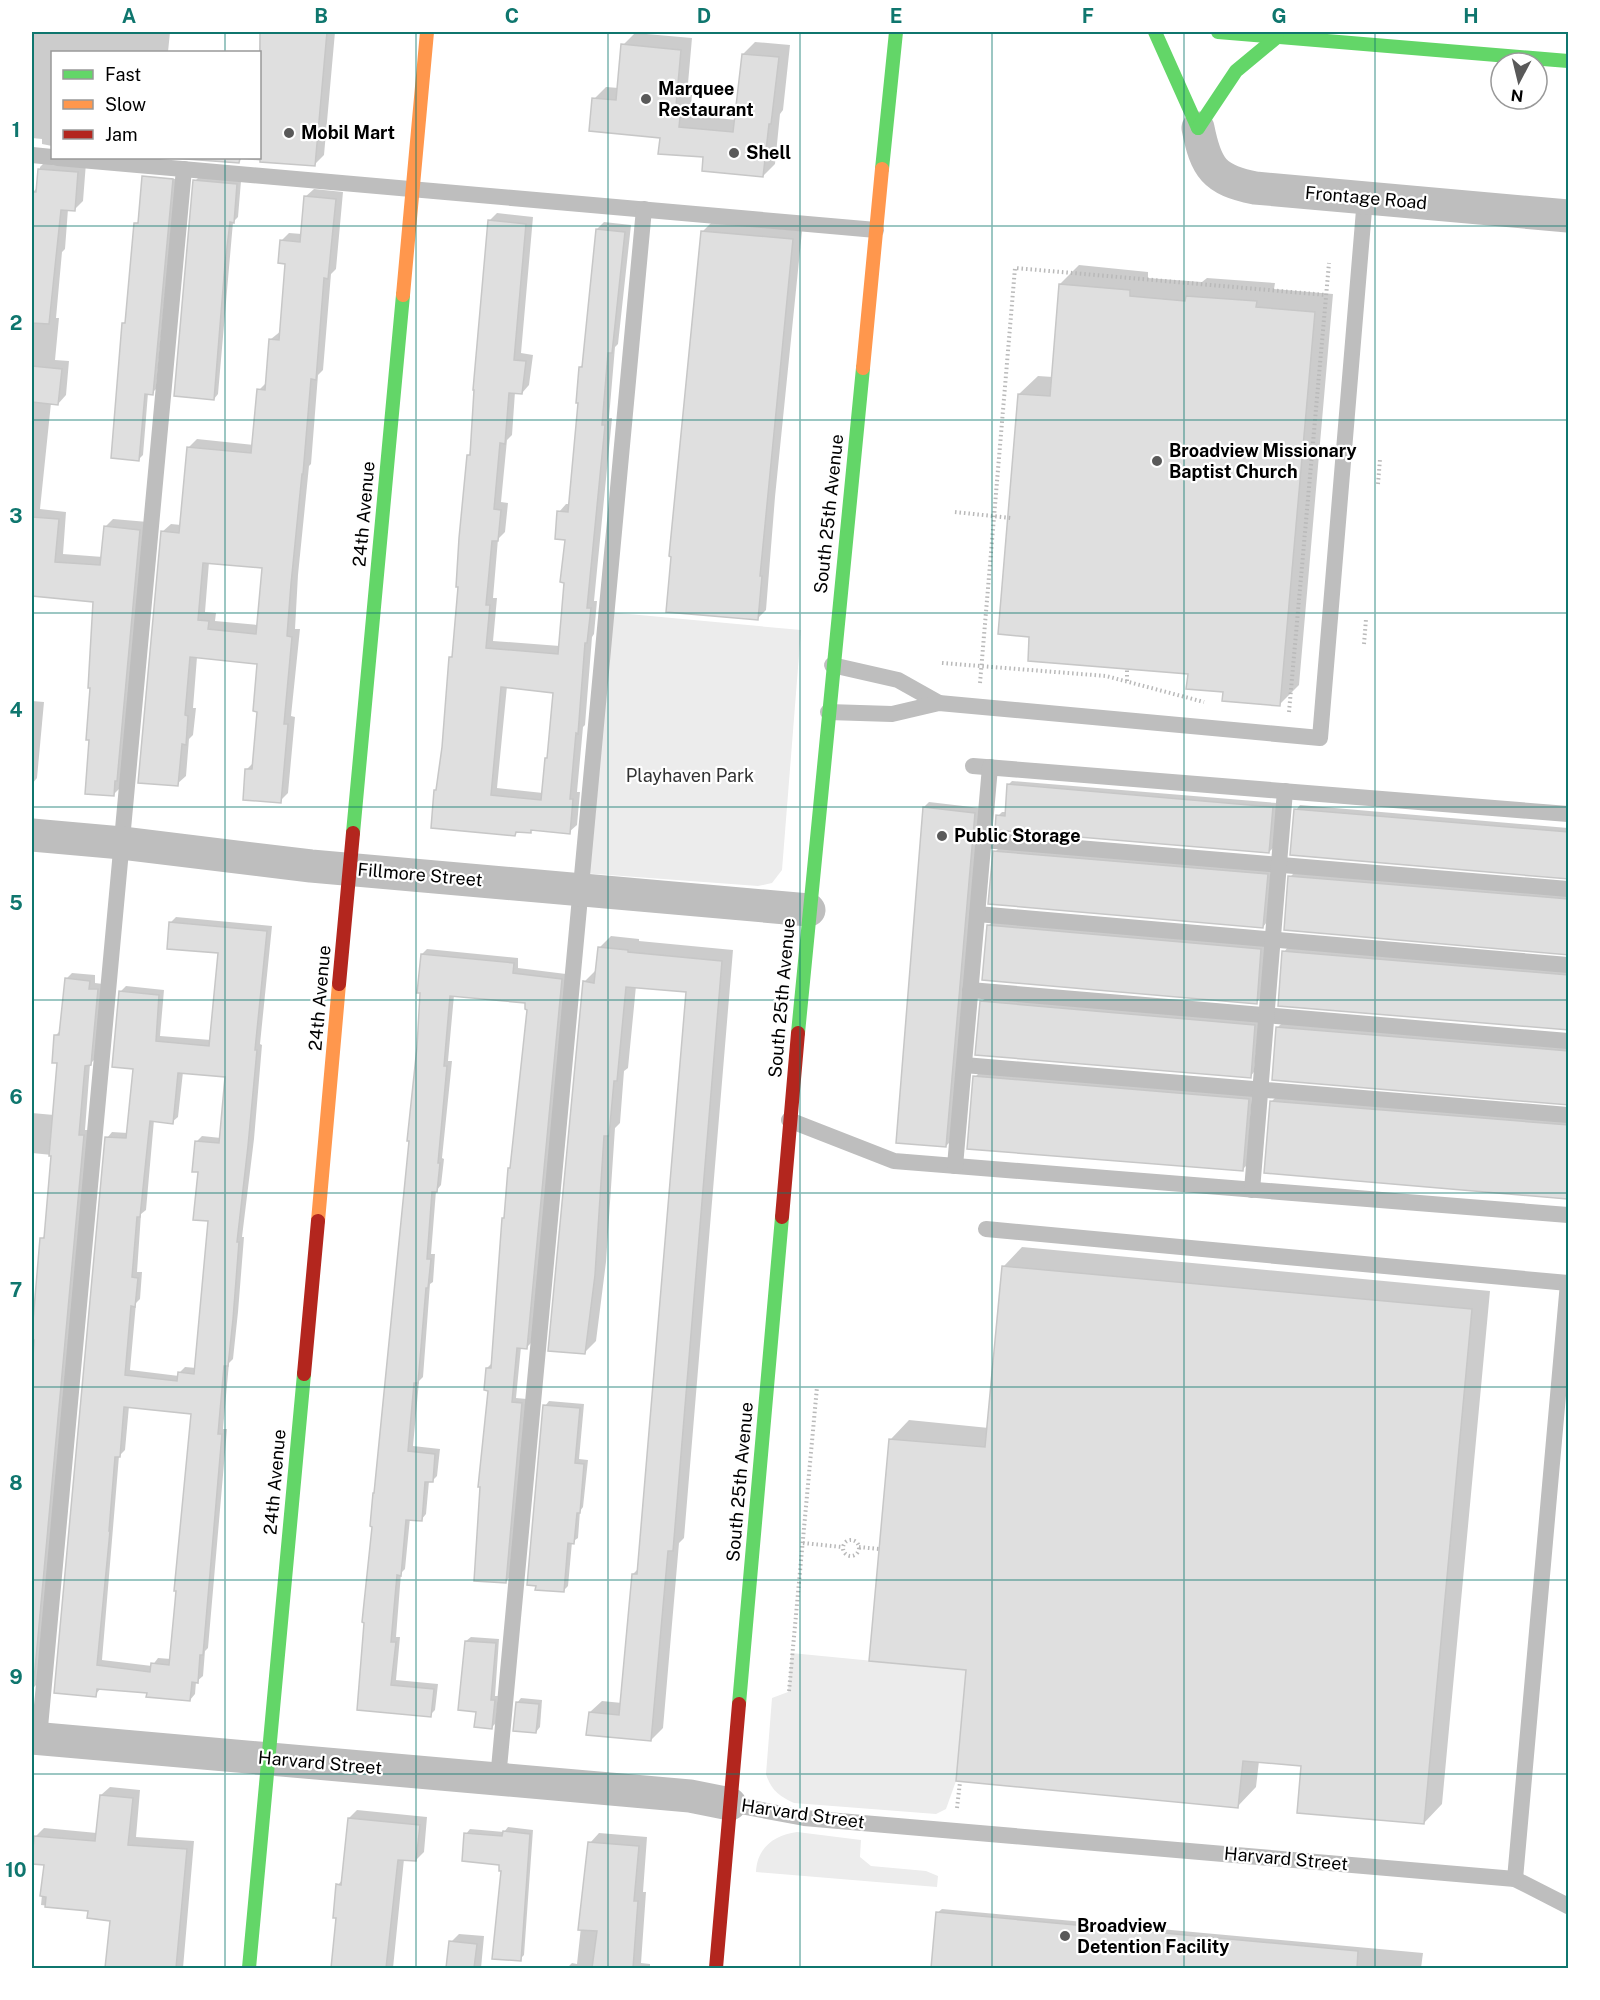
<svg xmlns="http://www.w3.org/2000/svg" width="1600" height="2000" font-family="'Public Sans',sans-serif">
<rect width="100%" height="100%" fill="#fff"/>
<g fill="#ececec">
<path d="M607,612l194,18 -19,240 -10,13 -14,3 -176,-13z"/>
<path d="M791,1653l175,17 -10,111 -10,28 -10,5 -142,-11c-15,-7 -23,-13 -28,-29l6,-76 16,-6z"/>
<path d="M797,1832l64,8 -1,17 11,9 55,5 12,5 -1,11 -181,-15c1,-25 19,-37 41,-40z"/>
</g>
<g fill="#0003" fill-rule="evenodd">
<path d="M32,32h138l-2,20h-116v94l-10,-2v-5l-10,-1z"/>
<path d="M260,32h75l-11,123 -10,10 -73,-6 -2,3 -42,-4h63l-1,-106z"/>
<path d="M635,33l57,5 -5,57h5l-2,20 46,5 7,-66 12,-12 35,3 -7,65 -3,4 -5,50 -12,12 -58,-21 -43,-18 -68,-38 12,-12 13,1 4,-43z"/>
<path d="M48,159l38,4 -3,38 -8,8h-7l-3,40 -3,3 -6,66h3l-4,42 14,1 -3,34 -8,9 -7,-1 -11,106 26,3 -3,42 40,3 2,-30 8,-8 35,3 -27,265 -8,8 -22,-56 4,-139 -62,-5 -1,22v-424l6,-6 2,-20z"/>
<path d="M147,177l29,2 -20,210 -4,4h-4l-5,62 -4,4 -16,-135 4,-4 9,-96 4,-4z"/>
<path d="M199,177l42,4 -3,36 -5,5 -15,172 -4,5 -19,-218z"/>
<path d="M314,189l29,3 -7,77 -5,5 -8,96 -5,5 -7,89 -2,2 -11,109 -3,54h5l-9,87 4,1 -7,76 -8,8 -33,-32 7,-7 5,-52v-47l-62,-6 -4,51h3l-3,27 -4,4 -3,37 -9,8 -15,-252 9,-8 10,1 8,-78 8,-8 57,6 5,-55 8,-8 4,-43 10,-8 6,-68 -6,-22 8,-8 13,1 3,-37zM209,562l54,5 -5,58 -43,-4 1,-8 -11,-1z"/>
<path d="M497,213l36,4 -12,136 12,2 -4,30 -7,8 -7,-1 -3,43 -5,5 -6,62 7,1 -3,29 -7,7 -5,59h4l-4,43 67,5 6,-65v-43l-7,-26 7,-8h5l9,-102v-35l4,-3 13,-135 7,-7 27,3 -13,119 -3,3 -6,71h3l-18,183h3l-3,33 -2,3 -7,88 -2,2 -6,65h3l-3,33 -8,7 -36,-3 -3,3 -12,-1 -3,3 -77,-45 13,-132 2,-2 36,-434zM507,686l48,5 -6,65 -3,3 -3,34 -46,-5z"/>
<path d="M712,222l90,9 -27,266 -9,113 -9,9 -54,-388z"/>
<path d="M1079,265l69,7v6l54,4 5,-4 68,5 -1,6 59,5 -34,391 -19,19 -55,-13 -36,-18 -158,-37 -12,-242 19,-18 15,1 7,-93z"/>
<path d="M32,701l12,1 -7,76 -5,6z"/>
<path d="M1012,781l265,22 -4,45 -4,4 -271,-36 4,-4h4l2,-27z"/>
<path d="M929,802l51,6 -29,333 -5,5 -22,-339z"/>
<path d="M1300,805l268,23v49l-272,-67z"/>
<path d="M999,848l272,23 -4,51 -4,5 -268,-75z"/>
<path d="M1294,873l274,23v57l-278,-76z"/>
<path d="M176,917l96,9 -12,118 2,1 -8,94 -12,98h2l-6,75 -5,47 -4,4 -6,66h4l-19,219 -3,3 -2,25 -7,6 -1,12 -5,6 -41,-8 -48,-4 -6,7 12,-557 5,-6 16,1 6,-65 -14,-76 6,-6 38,4 -4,46 51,4 9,-88 -49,-30zM183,1072l44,3 -6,63 -19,-2 -6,6 3,29 11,49 -14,148 -11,-1 -6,6v3l-49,-6 6,-67 4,-4 2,-27h-5l4,-58 5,-4 8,-90 18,2 6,-5zM129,1406l64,6 -22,247 -13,-1 -6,8 -50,-6 17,-204 6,-6z"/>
<path d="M992,922l273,23 -4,53 -5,4 -268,-76z"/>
<path d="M611,936l28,3v2l94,9 -49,588 -5,5 -16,185 -12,12 -61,-28 12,-11 20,2 11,-129 6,-6 48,-578 -51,-4 -8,82 -4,3 -4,52 -5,5 -9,134 -10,79 -12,12v-371l12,-12 3,-22z"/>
<path d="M1288,947l280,25v57l-284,-77z"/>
<path d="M427,949l91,9v10l48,6 -34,368 -5,5h-6l-5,51 11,1 -17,178 -5,5 -18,-214 5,-5 18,-195 2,-2 17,-158 -2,-6 -73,-7 -6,66h4l-10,97 2,1 -3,26 -5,6 -5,63h4l-2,28 -3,2 -7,93 -4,4 -6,65 27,3 -3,27 -5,5h-3l-3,33 -5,6 -11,-2 -5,51 -4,4 -5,64h4l-4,43 42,4 -3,26 -5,5 -71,-6 17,-217 42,-445 4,-93z"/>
<path d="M72,973l23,2v8l8,1 -7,74 -6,6 -5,66h4l-51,553 -6,6v-297l10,-153 3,-4 7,-80 -20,-2v-40l22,2 4,-53 -2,-27 5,-5 5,-51z"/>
<path d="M986,998l273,23 -5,51 -4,5 -269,-75z"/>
<path d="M1282,1023l286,25v55l-290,-76z"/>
<path d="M979,1073l273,22 -5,70 -5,5 -267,-93z"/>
<path d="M1276,1097l292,25v76l-302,-26 5,-70z"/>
<path d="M1022,1247l468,44 -48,513 -18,19 -122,-58 -43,-4 -3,26 -18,19 -270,-138 -77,-229 18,-19 80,8 15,-162z"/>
<path d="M549,1401l35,3 -5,55 9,1 -5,47 -3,4 -2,27 -6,4 -4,44 -5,5 -26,-6 8,-179z"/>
<path d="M471,1637l28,2 -4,57h3l-2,27 -4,4 -15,-16 -11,-70z"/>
<path d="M521,1698l21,2 -2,27 -4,5 -19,-29z"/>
<path d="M110,1787l30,3 -4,47 58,4 -11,127h-76l4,-49 -21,-9 -49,-5 4,-41 -9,-28 8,-8 53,5 4,-38z"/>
<path d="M357,1810l70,7 -3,35 -8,8 -12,-1 -11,109h-60l5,-51v-32l5,-6 6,-61z"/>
<path d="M508,1827l25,3 -9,125 -4,4 -19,-96 -35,-29 4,-5 34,3z"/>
<path d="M599,1833l48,4 -4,55h3l-5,71 9,1v4h-83l5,-5 5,1 13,-121z"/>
<path d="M942,1909l481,44 -2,15h-489l5,-55z"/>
<path d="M459,1934l25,2 -3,32h-34l4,-26z"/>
</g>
<g fill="#dfdfdf" stroke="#c7c7c7" stroke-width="1.5" fill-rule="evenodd">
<path d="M260,32h67l-12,134 -55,-4z"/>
<path d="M621,44l60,6 -5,56 5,1 -2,20 54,5 9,-78 37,3 -8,67h-2l-6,53 -61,-6 1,-14 -45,-3 2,-16 -71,-7 3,-33 24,2z"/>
<path d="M172,158h68l-1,5z"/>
<path d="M38,169l40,3 -3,39 -14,-1 -12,114 -17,-1v-131h4z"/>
<path d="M142,176l31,3 -20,216 -8,-1 -6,67 -28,-3 11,-135h3l9,-100h4z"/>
<path d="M193,180l44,4 -3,39 -4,-1 -5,42 -11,136 -40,-4z"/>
<path d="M304,196l32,3 -8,80 -4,-1 -8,102 -5,-1 -8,95h-1l-11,110 -4,52 5,1 -8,87h4l-7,79 -38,-3 2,-31h7l5,-57 -4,-1 4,-47 -67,-7 -5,58 3,1 -2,29 -4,-1 -4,42 -40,-3 23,-252 18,2 8,-86 64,6 6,-64 8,1 4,-51 10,1 6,-76 -7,-1 2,-23 20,2zM203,563l59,5 -6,66 -48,-5 1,-8 -11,-1z"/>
<path d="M488,220l38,4 -12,136 12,1 -4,33 -13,-1 -4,51 -5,-1 -6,66 7,1 -3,31h-6l-6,64h4l-4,43 72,6 6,-71 -4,-1 5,-42 -10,-1 2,-28 11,1 10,-109h-2l3,-36h3l14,-138 29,3 -13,121h-4l-6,72h3l-18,183h4l-4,35h-2l-7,91 -2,-1 -6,66h3l-3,35 -39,-4v3l-15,-1 -1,4 -84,-8 3,-38h2l6,-43 7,-90h3l6,-70h-2l3,-49 8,-83h3l4,-65h-1zM501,687l52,6 -6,65h-2l-4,42 -50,-5z"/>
<path d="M701,231l92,8 -33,337h2l-4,44 -92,-8 5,-55 -2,-1z"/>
<path d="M1059,284l71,6v6l55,5 1,-5 71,5 -1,6 59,5 -35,394 -58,-5 1,-9 -37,-3 2,-15 -160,-13 1,-24 -31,-3 20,-240 32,2z"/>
<path d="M32,366l30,3 -4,36 -26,-3z"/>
<path d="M32,517l27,2 -4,43 45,3 4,-39 36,4 -23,251h-2l-1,15 -29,-2 4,-54h-3l4,-52h-2l5,-86 -61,-6z"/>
<path d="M1007,784l266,23 -4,46 -274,-23 1,-15 9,1z"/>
<path d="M923,807l52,6 -29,334 -50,-4z"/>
<path d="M1294,809l275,23v47l-279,-24z"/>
<path d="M993,851l275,23 -5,54 -275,-24z"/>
<path d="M1288,876l281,23v56l-285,-25z"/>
<path d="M169,922l98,9 -12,119h2l-9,96 -11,96h2l-6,77 -5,47h-4l-6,68h4l-19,221h-3l-2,28 -6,-1 -2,19 -44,-4 1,-4 -50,-4 -1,8 -42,-4 51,-556 21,1 7,-69 -21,-2 7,-76 40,4 -3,46 53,5 9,-93 -51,-4zM178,1073l47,4 -6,66 -24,-2 -3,31h6l-5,48 15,1 -14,153 -16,-2 -1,9 -52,-6 6,-69 4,1 3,-29 -6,-1 5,-60h3l10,-96 23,3zM124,1407l67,7 -17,177h2l-1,11 -6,63 -18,-2 -1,9 -53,-7 13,-134h-1l6,-74h5z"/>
<path d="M987,925l274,24 -4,55 -275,-24z"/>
<path d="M598,947l30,3v2l94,9 -49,590h-5l-17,190 -65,-6 3,-23 30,3 13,-141h5l49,-582 -60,-5 -9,94h-3l-5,55h-5l-9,139 -10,79 -37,-3 35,-370 11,2z"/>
<path d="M1282,951l287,24v55l-291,-24z"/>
<path d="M421,954l93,9 -1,10 49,6 -35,370 -10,-1 -5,54 10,1 -16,180 -32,-2 6,-94h-2l10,-96 -4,-1 2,-22h5l11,-150h2l4,-50h2l17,-158 -2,-1v-6l-75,-7 -6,70h3l-9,97h2l-3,29h-5l-5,67h4l-3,29h-2l-8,95h-4l-6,68 27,3 -2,28h-8l-3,39 -16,-1 -5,56 -4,-1 -6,67h5l-5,43 43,4 -3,28 -74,-7 7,-87 -2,-1 10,-95 -2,-1 3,-33h1l35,-352h-2l10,-94 3,-54h-3z"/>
<path d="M65,978l25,3 -1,8h9l-7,76 -6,1 -6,69h5l-51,556 -1,-317 2,-34 -2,-1v-6l8,-95h4l7,-82h-2l8,-93h-5l2,-28h5z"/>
<path d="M980,1001l275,24 -4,53 -276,-23z"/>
<path d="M1276,1027l293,24v54l-297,-25z"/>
<path d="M973,1076l276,23 -6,72 -276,-22z"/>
<path d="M1270,1101l299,24 -2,74 -303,-26z"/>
<path d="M1002,1266l470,43 -48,515 -127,-11 4,-47 -58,-5 -5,47 -282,-27 10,-111 -97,-9 20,-222 96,8z"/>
<path d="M543,1405l37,3 -5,55 9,1 -4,49h-3l-3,31 -6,-1 -4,49 -29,-2 1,-4 -9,-1z"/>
<path d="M465,1641l31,2 -5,57h4l-3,29 -18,-2 2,-15 -18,-2z"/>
<path d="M516,1702l23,2 -3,29 -23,-2z"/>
<path d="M100,1795l33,3 -5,47 59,4 -11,119h-71l5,-47 -23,-3 1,-7 -43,-4 1,-10 -6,-1 4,-31 -12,-1 2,-28 61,5z"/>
<path d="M348,1818l72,7 -4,36 -18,-1 -12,108h-55l5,-50h-3l3,-34 5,1z"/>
<path d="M503,1831l27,3 -9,127 -29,-2 9,-88h-2v-6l-37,-4 2,-28 38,3z"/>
<path d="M588,1842l51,4 -5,55h4l-5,67h-41l5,-37 -19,-1z"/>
<path d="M936,1912l422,39 -1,17h-426z"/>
<path d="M449,1941l28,3 -3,24h-28z"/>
</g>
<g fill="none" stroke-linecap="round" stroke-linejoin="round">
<g stroke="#b9b9b9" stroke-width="4" stroke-dasharray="1.5 3" stroke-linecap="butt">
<path d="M1378,484l2,-25"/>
<path d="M955,512l56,6"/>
<path d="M1364,644l2,-25"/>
<path d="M942,663l164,13 98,26"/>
<path d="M1127,681v-12"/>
<path d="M980,683l35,-415 311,27"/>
<path d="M1289,712l40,-449"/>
<circle cx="851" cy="1548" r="8"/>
<path d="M803,1543l39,4"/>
<path d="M859,1547l20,2"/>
<path d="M789,1691l28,-304"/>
<path d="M957,1808l3,-26"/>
</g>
<g stroke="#bebebe" stroke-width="16">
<path d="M32,155l20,2"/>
<path d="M58,158l818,72"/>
<path d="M832,665l66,15 41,23"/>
<path d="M828,712l64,2 47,-11 381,35 45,-540"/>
<path d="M973,766l595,48"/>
<path d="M983,840l585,49"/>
<path d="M977,914l591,51"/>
<path d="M970,990l598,51"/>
<path d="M964,1065l604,50"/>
<path d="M789,1120l105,41 674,54"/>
<path d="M955,1166l35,-399"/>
<path d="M1252,1190l33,-399"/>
<path d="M986,1229l582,54"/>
<path d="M39,1738l145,-1569"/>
<path d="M498,1779l146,-1570"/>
<path d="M730,1804l74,14 711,61 53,27"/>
<path d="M1515,1879l53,-596"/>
</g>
<g stroke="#bebebe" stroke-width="33">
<path d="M1198,128c8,40 16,52 57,60l313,28"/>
<path d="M32,835l90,8 189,23 498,44"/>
<path d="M32,1738l658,58 40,8"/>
</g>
<g stroke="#63d668" stroke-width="14">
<path d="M1155,32l43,96"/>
<path d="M1218,32l350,29"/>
<path d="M1198,128l38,-57 41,-34"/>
<path d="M882,169l14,-137"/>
<path d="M353,833l50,-538"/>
<path d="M798,1033l65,-665"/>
<path d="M739,1704l43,-487"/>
<path d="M249,1968l55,-594"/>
</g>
<g stroke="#ff974d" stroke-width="14">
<path d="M403,295l24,-263"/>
<path d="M863,368l19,-199"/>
<path d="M318,1221l21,-237"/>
</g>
<g stroke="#b3261e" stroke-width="14">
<path d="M339,984l14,-151"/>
<path d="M782,1217l16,-184"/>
<path d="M304,1374l14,-153"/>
<path d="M716,1968l23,-264"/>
</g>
</g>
<path fill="none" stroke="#0f766e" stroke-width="1.5" stroke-opacity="0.55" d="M225,32v20M416,32v1936M608,32v1936M800,32v1936M992,32v1936M1184,32v1936M1375,32v1936M225,158v1810M32,226h1536M32,420h1536M32,613h1536M32,807h1536M32,1000h1536M32,1193h1536M32,1387h1536M32,1580h1536M32,1774h1536"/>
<g fill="#595959" stroke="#fff" stroke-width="2">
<circle cx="646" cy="99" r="6"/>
<circle cx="289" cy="133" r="6"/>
<circle cx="734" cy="153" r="6"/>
<circle cx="1157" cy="461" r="6"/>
<circle cx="942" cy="836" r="6"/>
<circle cx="1065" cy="1936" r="6"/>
</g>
<g text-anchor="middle" stroke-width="4.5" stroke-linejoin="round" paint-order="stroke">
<g font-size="18" font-weight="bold" fill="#000" stroke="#fff" text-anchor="start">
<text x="658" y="95">Marquee<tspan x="658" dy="21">Restaurant</tspan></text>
<text x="301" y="139">Mobil Mart</text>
<text x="746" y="159">Shell</text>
<text x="1169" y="457">Broadview Missionary<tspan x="1169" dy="21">Baptist Church</tspan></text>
<text x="954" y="842">Public Storage</text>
<text x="1077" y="1932">Broadview<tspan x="1077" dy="21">Detention Facility</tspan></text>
</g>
<g font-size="18" fill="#000" stroke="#fff">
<text transform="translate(1366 198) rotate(5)" y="6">Frontage Road</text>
<text transform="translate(364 514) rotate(-85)" y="6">24th Avenue</text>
<text transform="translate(829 514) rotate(-84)" y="6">South 25th Avenue</text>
<text transform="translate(420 875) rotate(5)" y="6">Fillmore Street</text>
<text transform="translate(320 998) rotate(-85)" y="6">24th Avenue</text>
<text transform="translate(782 998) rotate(-85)" y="6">South 25th Avenue</text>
<text transform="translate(275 1482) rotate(-85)" y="6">24th Avenue</text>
<text transform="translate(740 1482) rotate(-85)" y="6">South 25th Avenue</text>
<text transform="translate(320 1763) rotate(5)" y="6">Harvard Street</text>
<text transform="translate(803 1814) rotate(8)" y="6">Harvard Street</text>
<text transform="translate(1286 1859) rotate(5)" y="6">Harvard Street</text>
</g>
<g font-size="18" fill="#333" stroke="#fff">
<text x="690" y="782">Playhaven Park</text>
</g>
</g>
<rect width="1600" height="2000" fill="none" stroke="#ffffff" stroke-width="66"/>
<rect x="51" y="51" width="210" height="108" fill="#ffffff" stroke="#999999" stroke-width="1.5"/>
<rect x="63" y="70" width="30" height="9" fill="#63d668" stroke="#999999" stroke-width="1.5"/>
<text x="105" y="81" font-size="18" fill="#000000">Fast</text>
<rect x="63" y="100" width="30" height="9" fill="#ff974d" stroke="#999999" stroke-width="1.5"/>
<text x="105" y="111" font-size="18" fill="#000000">Slow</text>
<rect x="63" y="130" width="30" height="9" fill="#b3261e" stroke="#999999" stroke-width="1.5"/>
<text x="105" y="141" font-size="18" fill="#000000">Jam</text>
<g transform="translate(1519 81) rotate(187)"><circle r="28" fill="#ffffff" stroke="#999999" stroke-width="1.5"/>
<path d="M0-4.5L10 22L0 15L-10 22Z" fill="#595959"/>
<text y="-9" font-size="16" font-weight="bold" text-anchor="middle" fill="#000000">N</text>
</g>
<rect x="33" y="33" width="1534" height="1934" fill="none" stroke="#0f766e" stroke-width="2"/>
<g font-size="20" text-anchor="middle" font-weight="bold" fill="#0f766e">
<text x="129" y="23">A</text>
<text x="321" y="23">B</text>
<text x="512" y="23">C</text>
<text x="704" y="23">D</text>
<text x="896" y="23">E</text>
<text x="1088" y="23">F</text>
<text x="1279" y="23">G</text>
<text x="1471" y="23">H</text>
<text x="16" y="137">1</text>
<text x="16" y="330">2</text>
<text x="16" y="523">3</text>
<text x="16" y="717">4</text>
<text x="16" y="910">5</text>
<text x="16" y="1104">6</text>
<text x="16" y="1297">7</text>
<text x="16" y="1490">8</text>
<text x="16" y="1684">9</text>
<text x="16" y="1877">10</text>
</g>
</svg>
